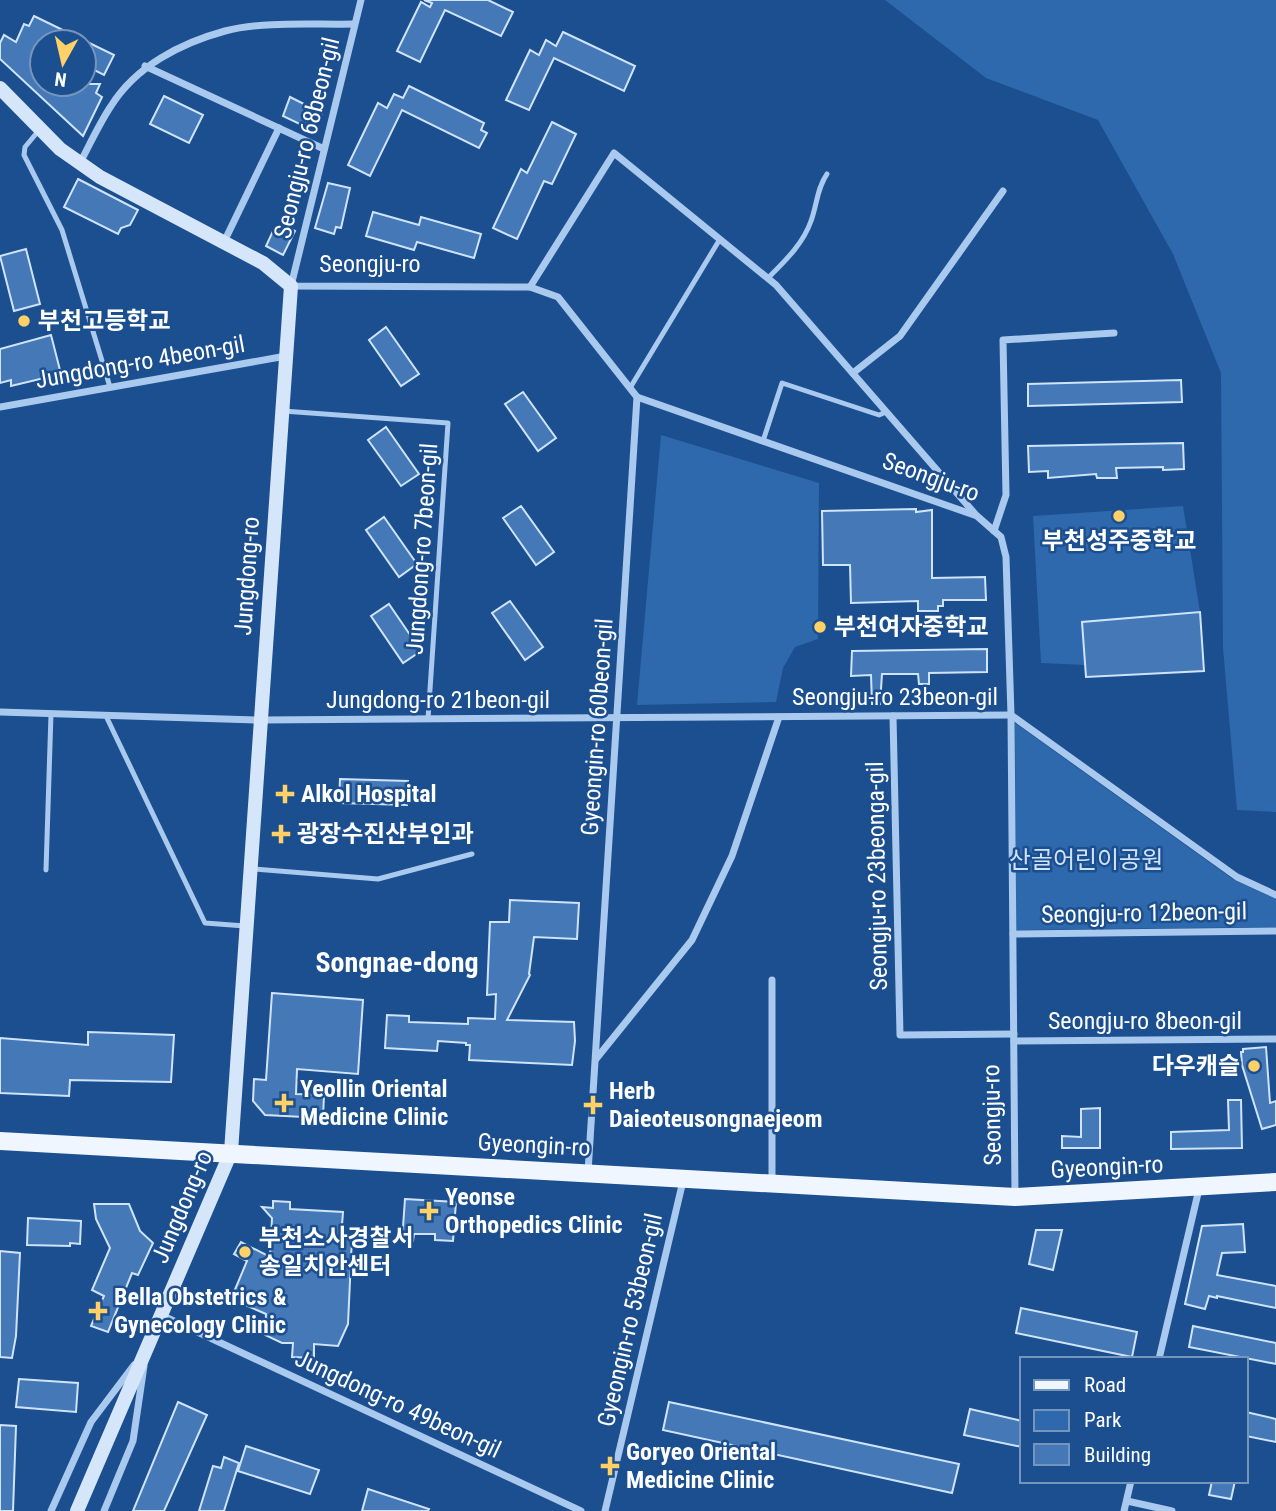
<svg xmlns="http://www.w3.org/2000/svg" width="1276" height="1511" font-family="'Roboto Condensed','Noto Sans KR',sans-serif">
<rect width="100%" height="100%" fill="#1b4f8f"/>
<g fill="#2e69ad">
<path d="M885,0h391v812l-39,-2 -14,-162 -2,-275 -48,-119 -75,-134 -112,-42z"/>
<path d="M661,435l158,48 -1,156 -23,8 -12,21 -7,34 -139,3z"/>
<path d="M1183,506l17,106 -117,10 2,43 -44,-2 -8,-147z"/>
<path d="M1015,723l219,157 42,19v28l-260,3z"/>
</g>
<g fill="#4478b7" stroke="#cfe3fa" stroke-width="2">
<path d="M424,0h64l25,12 -12,24 -56,-26 -25,52 -23,-11 24,-49 9,5 2,-4z"/>
<path d="M34,16l80,39 -10,20 -20,-10v-23h-42v42h58l-4,9 6,4 -19,39 -83,-77v-16l4,-8 12,7 8,-18 5,2z"/>
<path d="M563,32l72,34 -11,25 -70,-33 -25,52 -23,-10 24,-50 9,5 7,-15 10,6z"/>
<path d="M409,86l75,37 -3,7 6,3 -8,15 -77,-38 -32,66 -22,-11 30,-62 9,5 7,-14 9,4z"/>
<path d="M164,96l39,19 -14,28 -39,-19z"/>
<path d="M290,97l32,16 -6,13 -6,3 -27,-13z"/>
<path d="M552,122l24,12 -24,50 -8,-3 -27,58 -24,-11 28,-59 6,4z"/>
<path d="M78,179l60,31 -8,15 -9,3 -3,6 -54,-27z"/>
<path d="M328,183l22,5 -9,40 -5,-1 -2,7 -19,-6z"/>
<path d="M373,212l46,13 2,-8 60,17 -7,24 -57,-16 -3,8 -48,-14z"/>
<path d="M283,225l12,6 -12,24 -17,-9 8,-17 5,3z"/>
<path d="M26,249l14,55 -26,7 -14,-55z"/>
<path d="M386,327l33,47 -18,12 -32,-46z"/>
<path d="M51,335l10,39 -50,12v-6l-11,3v-34z"/>
<path d="M1181,380l1,22 -154,4v-22z"/>
<path d="M523,392l33,46 -18,13 -33,-47z"/>
<path d="M386,427l33,47 -18,12 -33,-46z"/>
<path d="M1183,443l1,26 -21,1v-3l-47,1 1,10h-20l-1,-4 -48,4v-7l-19,1 -1,-26z"/>
<path d="M521,506l33,46 -18,13 -33,-47z"/>
<path d="M916,509v3l16,-2v68l53,-1 1,23h-43v6h-5v5h-20v-10l-67,2 -1,-38h-27l-1,-54z"/>
<path d="M384,517l33,47 -18,13 -33,-47z"/>
<path d="M510,601l33,46 -18,13 -33,-47z"/>
<path d="M389,604l32,47 -18,12 -32,-47z"/>
<path d="M1200,612l4,59 -118,6 -4,-55z"/>
<path d="M987,649v23l-58,1v11h-10l-1,-10h-36l-2,30h-8l-1,-29 -20,1 1,-25z"/>
<path d="M340,779l68,2 -1,24 -68,-2z"/>
<path d="M510,900l69,3 -2,36 -43,-2 -5,37 1,1 -23,45 67,2 1,19 -3,24 -103,-5 1,-15h-4v-2l-28,-2 -1,10 -52,-3 2,-33 22,1v6l59,2v-6l27,1 1,-25 -9,1 3,-73h19z"/>
<path d="M272,993l91,7 -5,74 -61,-5 -1,25 28,1 -1,23 -58,-3 -12,-14 1,-22 12,1z"/>
<path d="M88,1032l86,3 -3,47 -101,-2 -1,16 -69,-3v-55l88,7z"/>
<path d="M1266,1047l4,56 6,-2v24l-14,4 -20,-64 -1,-13h2v-3z"/>
<path d="M1228,1100h13l1,48 -71,1v-17l58,-2z"/>
<path d="M1100,1108v40h-38v-12l19,1v-28z"/>
<path d="M405,1199l51,3 -3,39 -18,-1v-6h-21l-1,7h-11z"/>
<path d="M273,1201l17,1v7l53,3 -2,26h11l-4,86 -10,22 -24,-2v14l-22,-1 1,-14h-11l-17,-8 1,-21 -35,-15 16,-38 -13,-7 7,-12 29,15 2,-39 -10,-11 11,1z"/>
<path d="M94,1204h35l11,27 13,12 -15,32 -6,-2 -24,59 -17,-6 13,-30 -12,-6 18,-42 -14,-29z"/>
<path d="M28,1218l53,3 -1,23 -10,-1v3l-43,-1z"/>
<path d="M1243,1224l2,28 -23,1 -5,22 59,11v22l-59,-12v2l-8,-2 -4,13 -20,-5 17,-78z"/>
<path d="M1036,1230h26l-9,40 -24,-6z"/>
<path d="M0,1251l20,2 -4,83 -4,22 -12,-1z"/>
<path d="M1021,1308l116,24 -5,25 -116,-24z"/>
<path d="M1193,1326l83,17v21l-87,-17z"/>
<path d="M19,1379l59,4 -2,29 -60,-5z"/>
<path d="M178,1402l29,13 -43,96h-31z"/>
<path d="M669,1402l290,62 -7,29 -289,-63z"/>
<path d="M970,1409l52,12v26l-58,-12z"/>
<path d="M1246,1412l30,7v23l-30,-6z"/>
<path d="M0,1425l16,1 -3,85h-13z"/>
<path d="M246,1446l73,24 -9,24 -72,-23z"/>
<path d="M224,1457l15,6 -15,48h-25l14,-45 8,2z"/>
<path d="M1212,1481h23l-4,18 -22,-4z"/>
<path d="M368,1489l61,20 -1,2h-66z"/>
</g>
<g fill="none" stroke-linecap="round" stroke-linejoin="round">
<g stroke="#a9c9ee" stroke-width="5">
<path d="M40,129l-15,18 -1,8 38,75 48,157"/>
<path d="M768,278c17,-17 35,-34 43,-57 6,-16 6,-33 16,-47"/>
<path d="M630,388l90,-149"/>
<path d="M283,411l165,12 -20,296"/>
<path d="M763,441l19,-58 97,32 7,-3"/>
<path d="M106,716l99,207 40,3"/>
<path d="M253,869l125,10 94,-25"/>
<path d="M46,870l5,-156"/>
</g>
<g stroke="#a9c9ee" stroke-width="7">
<path d="M361,0l-70,286 239,1 28,10 79,100 340,119 24,21 5,20 5,158 4,480"/>
<path d="M145,66l179,83"/>
<path d="M80,163c10,-19 19,-39 31,-57 25,-40 70,-63 114,-75 39,-10 89,-6 129,-7"/>
<path d="M224,242l55,-114"/>
<path d="M530,287l84,-134 162,132 200,230"/>
<path d="M853,373l47,-37 103,-145"/>
<path d="M0,407l286,-51"/>
<path d="M994,531l12,-36 -3,-155 111,-7"/>
<path d="M0,712l260,8 751,-5"/>
<path d="M1011,715l226,162 39,18"/>
<path d="M893,716l7,319 114,-1"/>
<path d="M1013,934l263,-3"/>
<path d="M1014,1041l262,-2"/>
<path d="M596,1059l96,-119 40,-84 47,-139"/>
<path d="M588,1172l49,-775"/>
<path d="M772,1182v-202"/>
<path d="M161,1315l420,196"/>
<path d="M1159,1359l40,-170"/>
<path d="M1127,1501l45,10"/>
<path d="M51,1511l40,-89 43,-57"/>
<path d="M104,1511l29,-70 11,-75"/>
<path d="M605,1511l78,-330"/>
<path d="M1124,1511l7,-30"/>
</g>
<path stroke="#d6e6fa" stroke-width="14" d="M0,88l60,61 40,28 163,86 28,23 -60,866 -154,359"/>
<path stroke="#f0f6ff" stroke-width="18" d="M0,1141l1015,56 261,-15"/>
</g>
<g fill="#ffd166" stroke="#1b4f8f" stroke-width="2.5">
<circle cx="24" cy="321" r="7"/>
<circle cx="1119" cy="516" r="7"/>
<circle cx="820" cy="627" r="7"/>
<path d="M281.5 783.5h7v7h7v7h-7v7h-7v-7h-7v-7h7z"/>
<path d="M277.5 823.5h7v7h7v7h-7v7h-7v-7h-7v-7h7z"/>
<circle cx="1254" cy="1066" r="7"/>
<path d="M280.5 1092.5h7v7h7v7h-7v7h-7v-7h-7v-7h7z"/>
<path d="M589.5 1094.5h7v7h7v7h-7v7h-7v-7h-7v-7h7z"/>
<path d="M425.5 1200.5h7v7h7v7h-7v7h-7v-7h-7v-7h7z"/>
<circle cx="245" cy="1252" r="7"/>
<path d="M94.5 1300.5h7v7h7v7h-7v7h-7v-7h-7v-7h7z"/>
<path d="M606.5 1455.5h7v7h7v7h-7v7h-7v-7h-7v-7h7z"/>
</g>
<g text-anchor="middle" stroke-width="5" stroke-linejoin="round" paint-order="stroke">
<g font-size="24" fill="#fff" stroke="#1b4f8f">
<text transform="translate(307 138) rotate(-76)" y="8">Seongju-ro 68beon-gil</text>
<text x="370" y="272">Seongju-ro</text>
<text transform="translate(140 362) rotate(-10)" y="8">Jungdong-ro 4beon-gil</text>
<text transform="translate(931 477) rotate(20)" y="8">Seongju-ro</text>
<text transform="translate(422 549) rotate(-86)" y="8">Jungdong-ro 7beon-gil</text>
<text transform="translate(247 576) rotate(-86)" y="8">Jungdong-ro</text>
<text x="895" y="705">Seongju-ro 23beon-gil</text>
<text x="438" y="708">Jungdong-ro 21beon-gil</text>
<text transform="translate(597 727) rotate(-86)" y="8">Gyeongin-ro 60beon-gil</text>
<text transform="translate(877 876) rotate(-91)" y="8">Seongju-ro 23beonga-gil</text>
<text transform="translate(1144 913) rotate(-1)" y="8">Seongju-ro 12beon-gil</text>
<text x="1145" y="1029">Seongju-ro 8beon-gil</text>
<text transform="translate(992 1115) rotate(-91)" y="8">Seongju-ro</text>
<text transform="translate(534 1145) rotate(3)" y="8">Gyeongin-ro</text>
<text transform="translate(1107 1167) rotate(-3)" y="8">Gyeongin-ro</text>
<text transform="translate(182 1207) rotate(-67)" y="8">Jungdong-ro</text>
<text transform="translate(630 1320) rotate(-77)" y="8">Gyeongin-ro 53beon-gil</text>
<text transform="translate(398 1404) rotate(25)" y="8">Jungdong-ro 49beon-gil</text>
</g>
<g font-size="24" font-weight="bold" fill="#fff" stroke="#1b4f8f" text-anchor="start">
<text x="38" y="329">부천고등학교</text>
<text x="1119" y="549" text-anchor="middle">부천성주중학교</text>
<text x="834" y="635">부천여자중학교</text>
<text x="301" y="802">Alkol Hospital</text>
<text x="297" y="842">광장수진산부인과</text>
<text x="1240" y="1074" text-anchor="end">다우캐슬</text>
<text x="300" y="1097">Yeollin Oriental<tspan x="300" dy="28">Medicine Clinic</tspan></text>
<text x="609" y="1099">Herb<tspan x="609" dy="28">Daieoteusongnaejeom</tspan></text>
<text x="445" y="1205">Yeonse<tspan x="445" dy="28">Orthopedics Clinic</tspan></text>
<text x="259" y="1246">부천소사경찰서<tspan x="259" dy="28">송일치안센터</tspan></text>
<text x="114" y="1305">Bella Obstetrics &amp;<tspan x="114" dy="28">Gynecology Clinic</tspan></text>
<text x="626" y="1460">Goryeo Oriental<tspan x="626" dy="28">Medicine Clinic</tspan></text>
</g>
<g font-size="24" fill="#cfe3fa" stroke="#1b4f8f">
<text x="1086" y="868">산골어린이공원</text>
</g>
<g font-size="28" font-weight="bold" fill="#fff" stroke="#1b4f8f">
<text x="397" y="972">Songnae-dong</text>
</g>
</g>
<rect x="1020" y="1357" width="228" height="126" fill="#1b4f8f" stroke="#7695bc" stroke-width="2"/>
<rect x="1034" y="1380" width="35" height="10" fill="#f0f6ff" stroke="#7695bc" stroke-width="2"/>
<text x="1084" y="1392" font-size="21" fill="#ffffff">Road</text>
<rect x="1034" y="1410" width="35" height="21" fill="#2e69ad" stroke="#7695bc" stroke-width="2"/>
<text x="1084" y="1427" font-size="21" fill="#ffffff">Park</text>
<rect x="1034" y="1444" width="35" height="21" fill="#4478b7" stroke="#7695bc" stroke-width="2"/>
<text x="1084" y="1462" font-size="21" fill="#ffffff">Building</text>
<g transform="translate(63 63) rotate(188)"><circle r="33" fill="#1b4f8f" stroke="#7695bc" stroke-width="2"/>
<path d="M0-5L12 26L0 18L-12 26Z" fill="#ffd166"/>
<text y="-10" font-size="19" font-weight="bold" text-anchor="middle" fill="#ffffff">N</text>
</g>
</svg>
